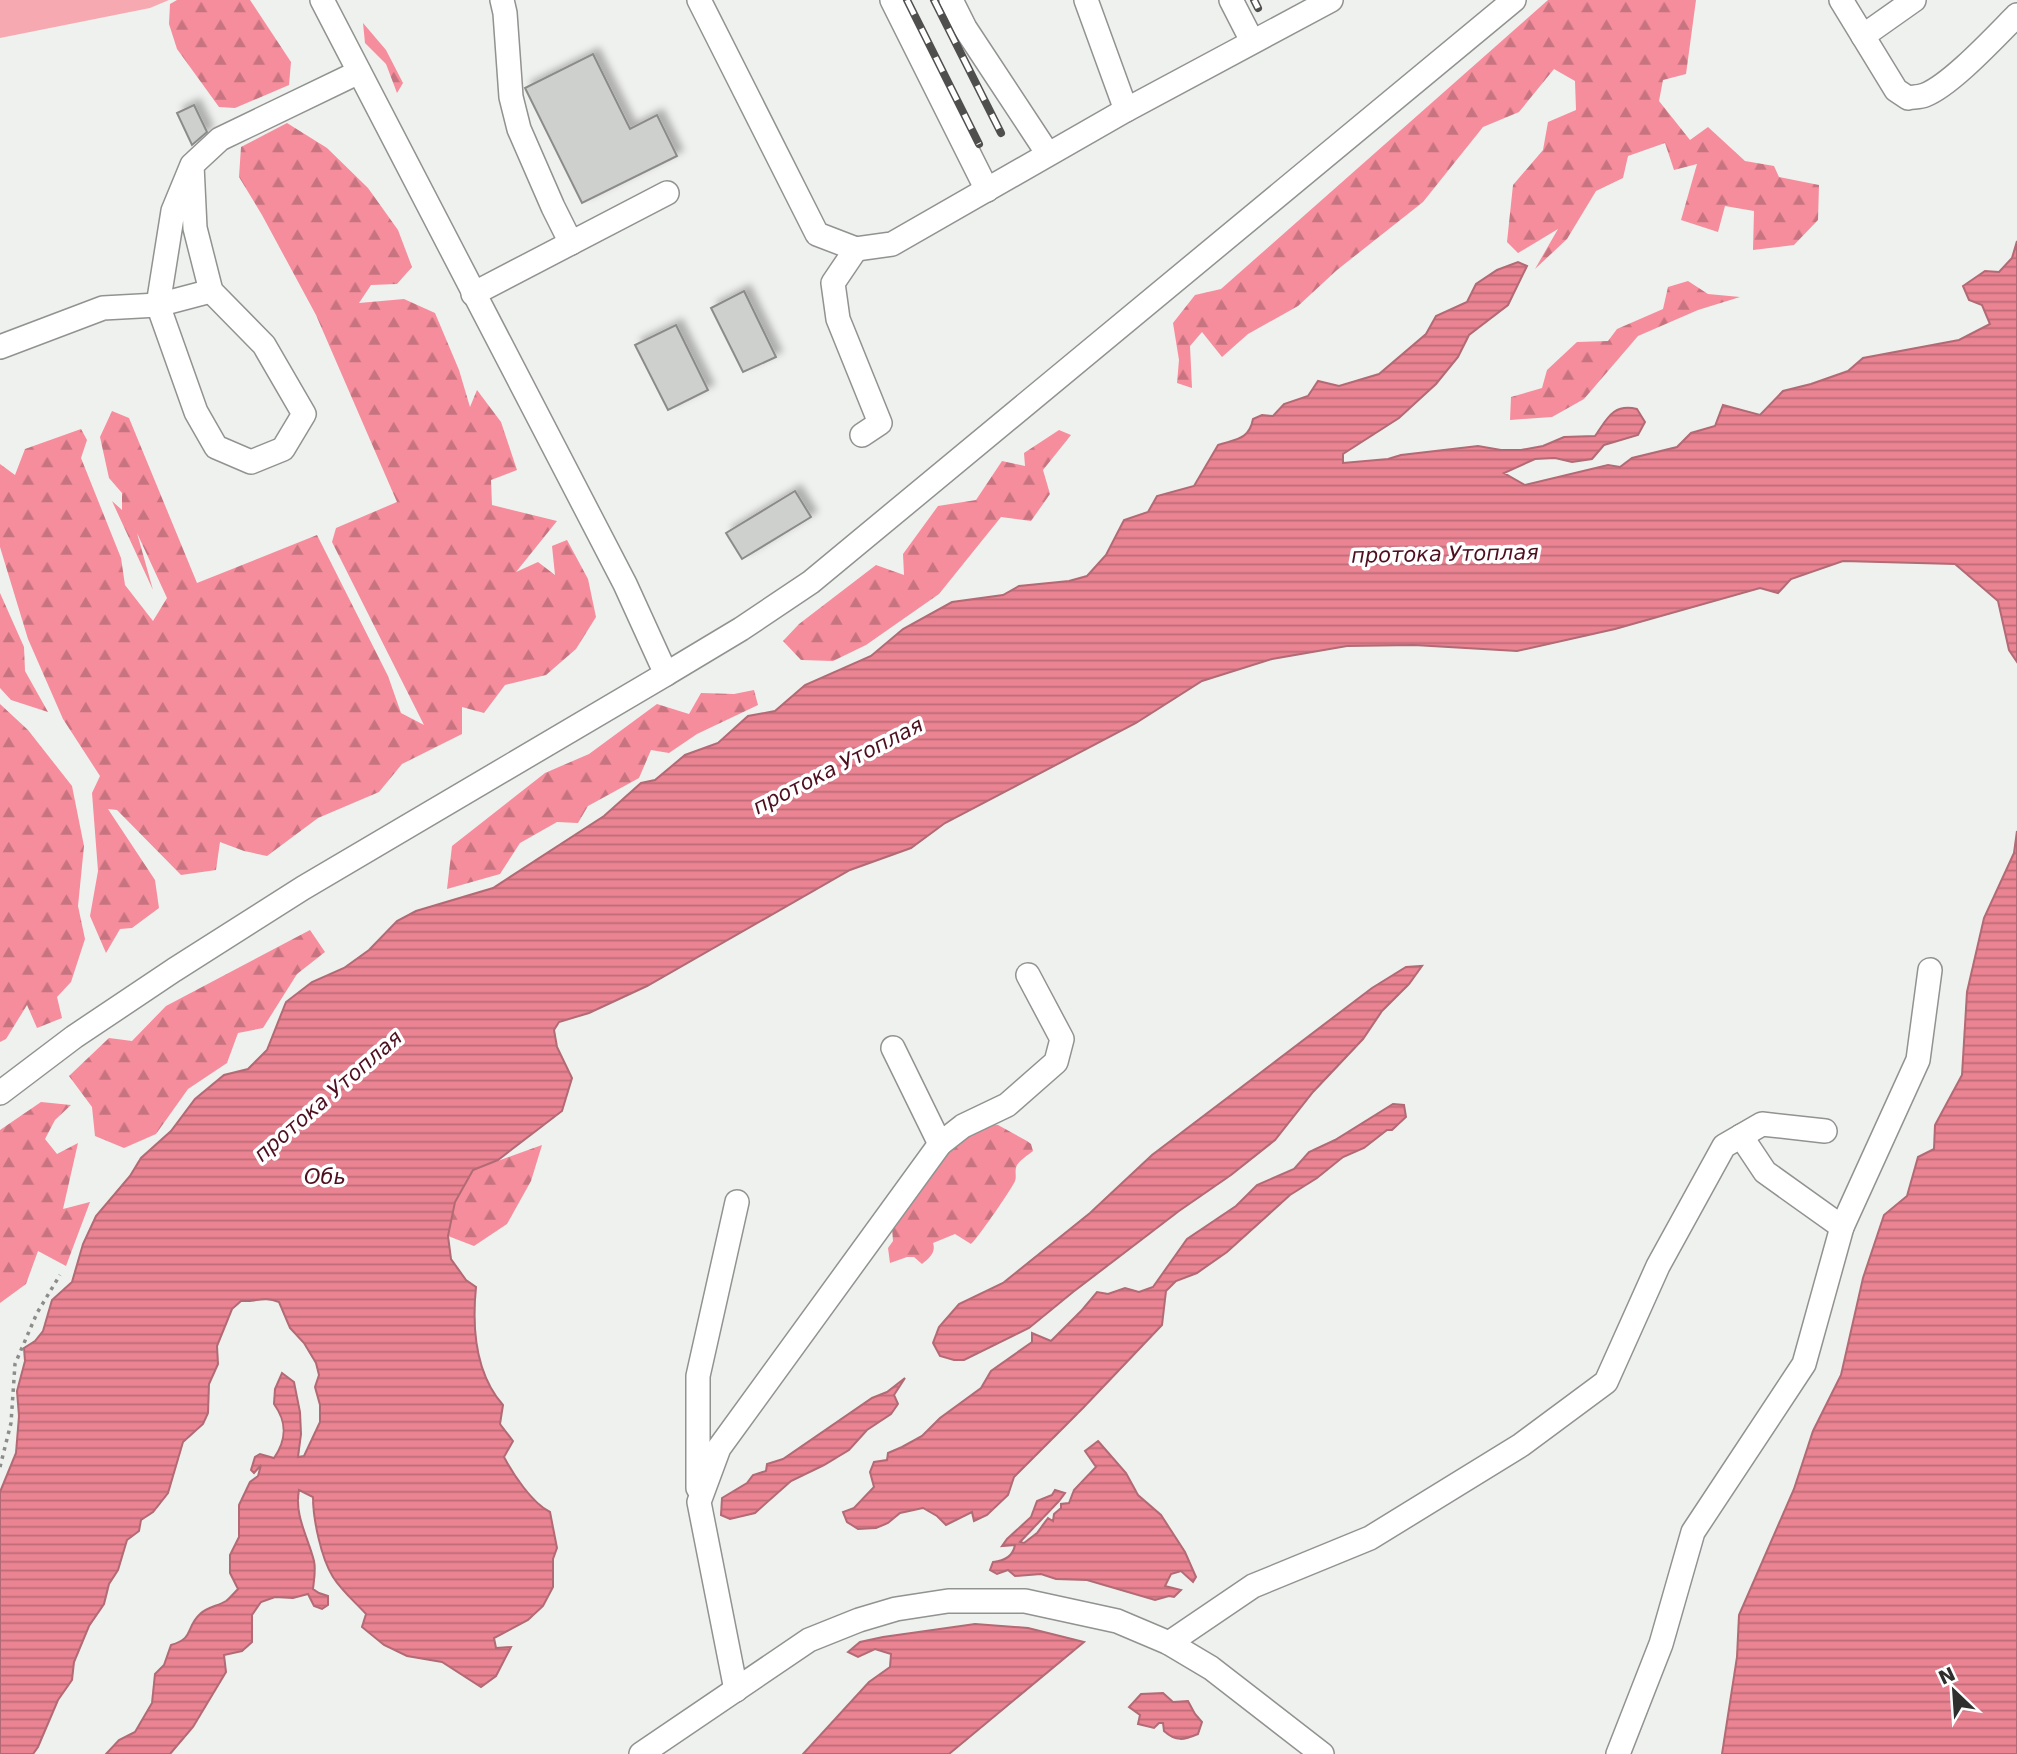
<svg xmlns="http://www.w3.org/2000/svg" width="2017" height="1754" font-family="'DejaVu Sans',sans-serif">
<defs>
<pattern id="forest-firs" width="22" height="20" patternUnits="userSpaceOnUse" patternTransform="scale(1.75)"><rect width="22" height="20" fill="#f58d9c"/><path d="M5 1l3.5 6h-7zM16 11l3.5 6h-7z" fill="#c77480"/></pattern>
<pattern id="water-rules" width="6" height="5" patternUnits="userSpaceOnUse" patternTransform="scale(1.75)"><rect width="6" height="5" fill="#ea8392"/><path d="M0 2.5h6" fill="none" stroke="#be6c78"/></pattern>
<filter id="shadow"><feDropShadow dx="6" dy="-6" stdDeviation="3.5" flood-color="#0004"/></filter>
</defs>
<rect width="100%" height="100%" fill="#eff1ee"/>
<path fill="#f7a9b2" d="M0,0h169l-19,8 -150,30z"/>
<g fill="url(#forest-firs)">
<path d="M177,0h73l41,62 -2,23 -54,23 -16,-1 -42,-58 -8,-25 1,-20z"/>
<path d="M1548,0h148l-10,74 -23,6 -4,21 31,39 18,-13 37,34 29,5 5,11 40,8 -1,35 -24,25 -41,5 1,-39 -29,-5 -7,26 -37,-12 16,-56 -23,6 -9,-27 -37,13 -5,22 -27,13 -29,48 -32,30 23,-40 -40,24 -11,-11 6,-57 30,-35 5,-28 28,-12 -1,-29 -21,-12 -35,43 -36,15 -60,75 -86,68 -39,36 -50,28 -26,23 -20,-25 -12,14 2,42 -15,-5 2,-23 -6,-37 22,-28 26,-6z"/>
<path d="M363,23l23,27 17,33 -6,10 -11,-29 -21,-21z"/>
<path d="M287,123l40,25 41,40 30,42 14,37 -15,17 -26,1 -12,18 45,-4 31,14 24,57 11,37 7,-17 24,32 16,48 -26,10 1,25 65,16 -41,51 22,-10 17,13 -3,-29 15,-6 21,39 8,38 -20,32 -30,26 -41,10 -21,28 -22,-6v27l-60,30 -23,28 -61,26 -51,38 -23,-5 -24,-9 -4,28 -35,5 -64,-65 -9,-1 47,71 4,28 -27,20 -12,1 -14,24 -16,-37 8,-45 -6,-78 8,-17 -37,-57 -35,-80 -28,-92v-83l15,11 10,-26 56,-20 6,11 -6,18 40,100 4,27 28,36 14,-23 -30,-65 16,57 -41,-89 10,9v-17l-13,-15 -9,-41 12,-26 17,7 68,165 120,-48 71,141 13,37 23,12 -92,-183 4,-14 61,-26 -81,-187 -54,-100 -23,-38 2,-30z"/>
<path d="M1688,281l20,13 32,3 -42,13 -60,26 -54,63 -32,18 -42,3 1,-23 31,-9 5,-18 30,-28 31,-1 9,-12 46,-20 5,-22z"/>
<path d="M1059,430l12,5 -28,35 7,24 -19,27 -30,-4 -62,77 -73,51 -33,16 -32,-1 -18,-19 16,-17 77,-59 28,10 -1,-21 35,-48 38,-6 26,-39 23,5 -1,-13z"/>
<path d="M0,593l24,54 1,24 23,41 -37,-12 -11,-12z"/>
<path d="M754,690l4,15 -61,29 -28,19 -18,-3 -12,28 -51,28 -10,17 -21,-1 -37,21 -20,31 -53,15 5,-43 93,-73 44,-19 68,-50 32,10 12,-21 33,1z"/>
<path d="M0,704l28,26 44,56 12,60 -6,60 7,33 -14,43 -14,15 5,21 -25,10 -10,-23 -21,34 -6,3z"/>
<path d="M310,930l15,22 -28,22 -34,54 -25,5 -11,30 -39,26 -32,45 -32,14 -29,-12 -3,-29 -23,-31 40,-38 23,3 34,-35z"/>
<path d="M41,1102l30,3 -16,15 -10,19 12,15 21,-11 -15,66 27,-7 -24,64 -28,-15 -12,33 -26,19v-173z"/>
<path d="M990,1124l8,1 29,16 4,3 2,7c-5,4 -13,9 -16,14 -3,6 0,11 -2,16 -2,6 -39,60 -44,63l-16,-10 -22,9c3,9 -3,15 -11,21l-8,-7h-7l-17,6 -2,-15 5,-7 -1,-13 21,-44 53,-49z"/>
<path d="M542,1145l-11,36 -24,43 -33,22 -26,-10 7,-34 18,-32z"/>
</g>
<g fill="url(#water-rules)" stroke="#b26a74" stroke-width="2">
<path d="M2017,241v421l-8,-12 -11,-49 -43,-37 -112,-3 -52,18 -13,14 -18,-5 -145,41 -98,22 -103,-6 -67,1 -75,13 -70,22 -66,42 -191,100 -34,25 -61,22 -203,116 -58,27 -30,9 -5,8 3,17 15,31 -10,33 -64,49 -25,10 -18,32 -7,34 3,23 15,21 10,7c-4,40 -1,86 27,118l-3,19 13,17 -9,16c9,17 28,46 46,55l7,36 -4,11v28l-10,19 -15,14 -34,18 2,10 15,-1 -15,29 -15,11 -39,-25 -35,-6 -23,-11 -22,-18 4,-13c-11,-12 -25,-24 -33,-37 -12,-19 -20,-58 -20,-80l-14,-7c-5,25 9,47 15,71 2,9 0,19 -1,28l6,4 9,3v9l-6,4 -8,-3 -6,-12 -15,4 -18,-1 -14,5 -9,13v27l-10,9 -18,4 2,17 -33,55 -23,27h-64l13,-14 16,-8 17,-29 3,-29 9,-9 7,-20c24,-7 14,-17 29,-31 7,-7 18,-8 26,-13 4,-3 8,-8 12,-12l-8,-16v-18l9,-18v-32l11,-23 8,-6 3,-11 -7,8 -3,-3 4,-13 5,-3 14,4c13,-19 13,-36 0,-54l1,-15 7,-16 12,9 6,30 1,22 -3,23 6,-1 16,-34v-17l-5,-18 4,-12 -3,-12 -12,-20 -14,-15 -11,-26c-16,-6 -22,0 -38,-1l-9,8 -15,37 1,18 -9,20 -1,29 -5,11 -20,18 -15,51 -15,19 -12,8 -2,11 -12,9 -9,30 -9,14 -5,20 -15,22 -15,36 -2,18 -14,20 -20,47 -5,7h-33v-262l16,-39 3,-37 -2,-25 8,-30 -1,-13 11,-7 8,-10 9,-31 20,-18 11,-38 13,-28 34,-40 11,-18 30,-27 24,-32 29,-24 24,-6 19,-19 19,-48 26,-20 32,-14 25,-18 28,-29 19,-10 77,-23 111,-72 37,-33 14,-3 30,-25 33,-12 30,-27 27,-5 30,-26 66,-29 32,-27 49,-27 51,-7 16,-9 50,-5 18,-5 19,-21 18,-35 24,-8 9,-16 37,-10 24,-41c18,-6 31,-5 35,-26l9,-4 11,1 11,-12 24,-8 10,-15 21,5 40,-12 47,-40 10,-18 31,-14 9,-18 21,-14 21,-8 9,4 -19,39 -39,30 -11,22 -22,27 -37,34 -56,36v9l45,-4 13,-4 77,-9 23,4h20l22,-4 21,-9 31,-1c12,-17 18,-33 42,-27l8,13 -7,13 -34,10 -12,14 -20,3 -17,-4 -20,1 -31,14 21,12 83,-20 12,2 12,-9 45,-11 14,-14 24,-7 8,-21 37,10 23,-24 28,-7 37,-13 15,-13 96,-18 31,-16 -8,-19 -13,-5 -6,-14 22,-15 14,1 13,-14z"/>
<path d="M2017,831v923h-295l15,-97 2,-42 55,-126 19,-58 28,-56 22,-97 21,-63 23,-19 11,-39 16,-8 1,-24 27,-50 5,-83 17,-74 30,-65z"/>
<path d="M1422,966l-13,18 -27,27 -19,28 -50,53 -38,48 -44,35 -52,36 -106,81 -44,36 -65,32h-10l-14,-4 -7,-13 6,-16 20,-23 44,-21 87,-70 62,-58 220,-167 34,-21z"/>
<path d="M1393,1104l11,1 2,12 -14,13h-5l-23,18 -21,9 -26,21 -27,17 -63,57 -30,21 -21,8 -10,10 -4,34 -79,83 -69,69 -6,18 -21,20 -13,6 -2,-9 -26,13 -9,-9 -14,-8 -23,5 -12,10 -12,5 -18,1 -11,-7 -4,-10 11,-4 20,-21 -4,-15 4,-10 13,-2 1,-7 14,-6 20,-11 18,-18 41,-30 10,-17 41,-29v-9l19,8 31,-31 15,-18 11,2 17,-6 14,4 14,-5 34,-48 49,-33 21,-21 37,-16 15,-17 26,-12z"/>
<path d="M905,1378l-11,17 4,9 -7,10 -24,16 -18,20 -25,15 -33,16 -36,32 -25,6 -9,-4 1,-17 25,-15 6,-8 13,-4 1,-7 16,-5 89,-61 15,-6z"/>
<path d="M1098,1441l28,32 12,22 23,20 24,37 11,25 -3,5 -12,-11 -10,3 -6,12 16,4 -7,7 -5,-1 -14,4 -68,-20 -31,-1 -15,-5 -26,2 -7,-6 -11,4 -7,-4 3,-8c11,-1 20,-6 22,-17l-13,1 5,-7 24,-22 6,-16 15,-6 3,-5 10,3 -6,8 -39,41 4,1 13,-10 11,-15 5,3 1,-7 7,-6v-4l8,-1 5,-13 22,-23 -11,-16z"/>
<path d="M975,1624l53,4 56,14 -135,112h-146l66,-72 21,-15 1,-13 -16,-5 -17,8 -10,-5 12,-10 23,-5z"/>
<path d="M1163,1693l10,9 15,-1 7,13 7,8 -4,12c-14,6 -22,8 -34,-3l-1,-8h-4l-5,5 -16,-4 2,-9 -11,-8 12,-13z"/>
</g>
<g fill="#ced0cd" stroke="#8b8c8a" stroke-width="2" filter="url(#shadow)">
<path d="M593,54l37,75 27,-14 20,41 -95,47 -57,-115z"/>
<path d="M194,105l13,27 -15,13 -15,-32z"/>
<path d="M744,291l32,66 -33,15 -32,-64z"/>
<path d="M676,325l32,65 -40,20 -33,-65z"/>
<path d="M795,491l16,26 -69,42 -16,-26z"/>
</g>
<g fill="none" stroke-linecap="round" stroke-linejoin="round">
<g stroke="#919390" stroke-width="26">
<g id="minor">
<path d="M502,0l3,13 6,84 8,32 34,78 18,36"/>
<path d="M699,0l118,234 39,15 36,-5 234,-134 205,-110"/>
<path d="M892,0l95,190"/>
<path d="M951,0l14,28 83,126"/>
<path d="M1086,0l40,110"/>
<path d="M1231,0l21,41"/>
<path d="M1841,0l55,90 12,8c5,-1 12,-1 17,-3 26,-10 71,-59 92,-80"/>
<path d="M1863,36l51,-36"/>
<path d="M192,165l3,63 16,63 53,54 40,69 -21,35 -32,13 -35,-15 -20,-35 -38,-107 15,-94 19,-46 28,-26 139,-67"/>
<path d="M856,249l-23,34 5,36 42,104 -18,12"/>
<path d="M473,294l194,-101"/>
<path d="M0,347l103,-39 55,-3 53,-14"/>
<path d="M666,674l75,-45 70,-47 703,-582"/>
<path d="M893,1048l47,96"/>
<path d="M0,1093l74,-56 100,-67 129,-82 363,-214 -41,-90 -303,-584"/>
<path d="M1741,1136l24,36 77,55"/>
<path d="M698,1488v-112l39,-174"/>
<path d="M1169,1643l84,-57 117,-48 151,-93 85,-63 52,-116 66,-120 38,-22 63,7"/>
<path d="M736,1690l-37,-188 20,-54 221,-304 23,-18 44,-21 49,-43 6,-23 -34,-64"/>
<path d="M641,1754l168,-114 50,-20 37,-11 52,-8h77l92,20 52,22 42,25 111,86"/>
<path d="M1618,1754l43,-110 32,-112 111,-168 38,-137 76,-167 12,-90"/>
</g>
</g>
<path stroke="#8c8d8b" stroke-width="3.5" stroke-dasharray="3.5 5" stroke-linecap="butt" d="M0,1467l11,-44 4,-59 22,-51 23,-38"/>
<use href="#minor" stroke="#fff" stroke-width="23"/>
<g stroke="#4f4f4e" stroke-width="8">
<g id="rail">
<path d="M907,0l72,144"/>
<path d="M934,0l67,133"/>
<path d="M1254,0l4,8"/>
</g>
</g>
<use href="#rail" stroke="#fff" stroke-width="5" stroke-dasharray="16" stroke-linecap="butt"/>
</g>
<g text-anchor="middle" stroke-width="7" stroke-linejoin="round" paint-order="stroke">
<g font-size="21" font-style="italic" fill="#4f0f1f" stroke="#fff">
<text transform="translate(1445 554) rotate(-1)" y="7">протока Утоплая</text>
<text transform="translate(838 766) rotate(-27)" y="7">протока Утоплая</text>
<text transform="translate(328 1096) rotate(-41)" y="7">протока Утоплая</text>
<text x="325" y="1184">Обь</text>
</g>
</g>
<g transform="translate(1954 1691) rotate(335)" stroke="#ffffff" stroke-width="5" paint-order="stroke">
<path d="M0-5L12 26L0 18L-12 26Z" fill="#2f2f2e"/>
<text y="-10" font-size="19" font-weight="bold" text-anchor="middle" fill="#2f2f2e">N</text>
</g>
</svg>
